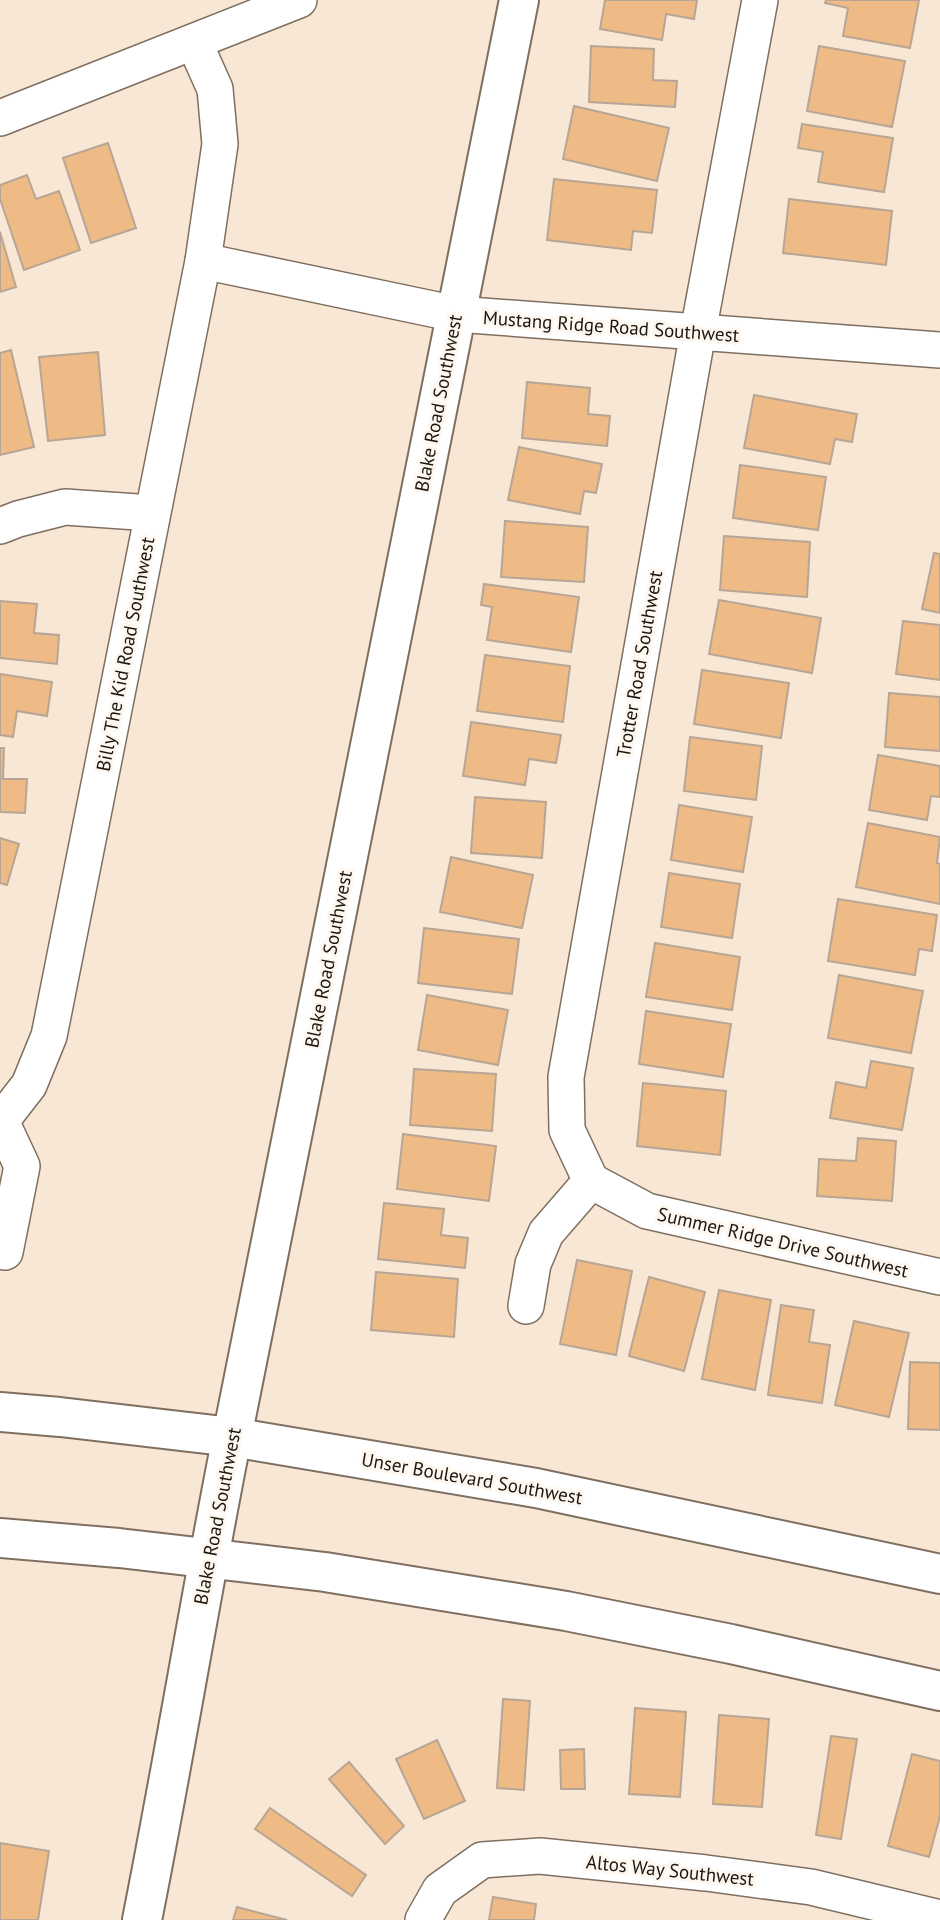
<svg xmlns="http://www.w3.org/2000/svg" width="940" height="1920" font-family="'PT Sans',sans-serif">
<rect width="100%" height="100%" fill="#f9e7d6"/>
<g fill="#eeba86" stroke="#b7a695" stroke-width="2">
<path d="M605,0h92l-3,19 -28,-5 -4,26 -62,-11z"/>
<path d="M826,0h93l-9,48 -67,-12 5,-28 -23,-5z"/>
<path d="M591,46l63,3 -1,31 24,1 -2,26 -86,-5z"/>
<path d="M819,46l86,15 -13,66 -85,-16z"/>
<path d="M574,106l95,22 -12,53 -94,-22z"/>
<path d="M802,124l91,14 -9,54 -66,-10 5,-30 -25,-4z"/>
<path d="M108,143l28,85 -45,15 -28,-85z"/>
<path d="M27,175l9,24 23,-8 21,59 -56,20 -24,-71v-14z"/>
<path d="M554,179l103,11 -5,43 -19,-2 -2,19 -84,-10z"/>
<path d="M789,199l103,12 -6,54 -103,-12z"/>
<path d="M0,232l16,55 -16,5z"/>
<path d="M11,350l23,97 -34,8v-102z"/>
<path d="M98,352l7,83 -57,6 -9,-84z"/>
<path d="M527,382l63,6 -2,26 22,2 -3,30 -85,-8z"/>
<path d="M754,395l103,19 -5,28 -17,-3 -5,25 -86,-16z"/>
<path d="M519,447l83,17 -6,29 -12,-2 -4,23 -72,-14z"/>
<path d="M740,465l86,12 -8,53 -85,-12z"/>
<path d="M505,521l83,6 -4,55 -83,-5z"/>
<path d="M724,536l86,6 -3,55 -87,-7z"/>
<path d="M934,553l6,1v59l-18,-4z"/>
<path d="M484,584l95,13 -8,55 -84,-12 5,-33 -11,-2z"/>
<path d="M719,600l102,18 -9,55 -103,-19z"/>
<path d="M0,601l37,3 -3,29 25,2 -2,29 -57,-6z"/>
<path d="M903,621l37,4v55l-44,-6z"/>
<path d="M485,655l85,11 -7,56 -86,-11z"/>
<path d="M702,670l87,13 -8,55 -87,-14z"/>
<path d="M0,674l52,8 -5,34 -30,-5 -4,26 -13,-2z"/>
<path d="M889,693l51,4v54l-55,-4z"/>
<path d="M471,722l90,13 -5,28 -27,-4 -4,26 -62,-9z"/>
<path d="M690,737l72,9 -6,54 -72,-9z"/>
<path d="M0,748h4l-1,31h24l-2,34 -25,-1z"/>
<path d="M878,755l62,11v31l-9,-1 -4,24 -58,-10z"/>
<path d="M475,797l71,5 -4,56 -71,-5z"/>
<path d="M679,805l73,12 -9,55 -72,-12z"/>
<path d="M868,823l72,14 -3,26 3,1v40l-84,-17z"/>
<path d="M0,838l19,6 -12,41 -7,-2z"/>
<path d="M451,857l82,18 -11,53 -82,-16z"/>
<path d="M669,873l71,11 -8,54 -71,-11z"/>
<path d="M838,899l99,16 -5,36 -13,-2 -4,26 -87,-14z"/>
<path d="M424,928l95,11 -7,55 -94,-11z"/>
<path d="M655,943l85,14 -8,53 -86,-13z"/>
<path d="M839,975l84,16 -12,62 -83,-15z"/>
<path d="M427,995l81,15 -10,55 -80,-15z"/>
<path d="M646,1011l85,13 -8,53 -84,-13z"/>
<path d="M871,1061l42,7 -11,62 -72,-12 6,-36 30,6z"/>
<path d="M414,1069l82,5 -4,57 -82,-6z"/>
<path d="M643,1083l83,8 -6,64 -83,-9z"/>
<path d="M403,1134l93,12 -7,55 -92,-12z"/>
<path d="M858,1138l38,3 -4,60 -75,-5 2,-37 37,2z"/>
<path d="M384,1203l60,6 -3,26 27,3 -3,30 -87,-9z"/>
<path d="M577,1260l55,11 -16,84 -56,-11z"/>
<path d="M376,1272l82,7 -4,58 -83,-7z"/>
<path d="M649,1277l56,15 -21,79 -55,-15z"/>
<path d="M719,1290l52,10 -16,90 -53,-11z"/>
<path d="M781,1305l33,5 -5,32 21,3 -8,58 -54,-8z"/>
<path d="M854,1321l55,12 -20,84 -54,-12z"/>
<path d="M910,1362l30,1v67l-32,-1z"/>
<path d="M503,1699l27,2 -6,89 -27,-2z"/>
<path d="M635,1708l51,4 -6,85 -51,-3z"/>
<path d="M719,1715l50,4 -7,88 -49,-3z"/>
<path d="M831,1736l26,3 -16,100 -25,-4z"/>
<path d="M437,1740l28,61 -41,18 -28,-60z"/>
<path d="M584,1749l1,40h-24l-1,-39z"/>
<path d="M912,1754l28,7v55l-11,41 -41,-11z"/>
<path d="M349,1762l55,64 -19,18 -56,-65z"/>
<path d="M270,1808l96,67 -14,21 -97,-67z"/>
<path d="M0,1843l49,8 -11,69h-38z"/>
<path d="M493,1897l43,7 -2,16h-45z"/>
<path d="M237,1907l50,13h-54z"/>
</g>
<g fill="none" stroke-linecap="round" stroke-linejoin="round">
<g stroke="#7f6f60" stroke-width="38">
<g id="minor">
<path d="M0,118l299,-118"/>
<path d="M203,261l253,53 484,36"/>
<path d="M0,526l18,-7 47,-12 87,6"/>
<path d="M591,1181l56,30 293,66"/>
<path d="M5,1252l17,-86 -21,-45 28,-36 20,-49 154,-775 17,-117 -5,-55 -21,-47"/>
<path d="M526,1306l7,-42 13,-31 45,-52 -24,-51 -1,-53 132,-745 62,-332"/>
<path d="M423,1920l17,-30 42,-30 58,-4 166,17 105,14 129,31"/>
</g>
</g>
<g stroke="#7f6f60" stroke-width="42">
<path id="tertiary" d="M232,1437l287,-1437"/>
</g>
<g stroke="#7f6f60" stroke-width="42">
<g id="secondary">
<path d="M0,1412l60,5 172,20 304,51 404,86"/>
<path d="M0,1538l119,10 206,24 241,39 165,33 209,47"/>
<path d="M142,1920c32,-161 58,-322 90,-483"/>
</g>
</g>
<use href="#minor" stroke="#fff" stroke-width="35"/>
<use href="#tertiary" stroke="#fff" stroke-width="38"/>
<use href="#secondary" stroke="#fff" stroke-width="38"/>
</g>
<g text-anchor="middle" stroke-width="6" stroke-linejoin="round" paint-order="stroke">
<g font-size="19" fill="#1c1610" stroke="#fef7f0">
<text transform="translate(611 326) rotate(4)" y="7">Mustang Ridge Road Southwest</text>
<text transform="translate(438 403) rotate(-79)" y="7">Blake Road Southwest</text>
<text transform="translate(125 654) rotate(-79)" y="7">Billy The Kid Road Southwest</text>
<text transform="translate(639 664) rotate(-80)" y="7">Trotter Road Southwest</text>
<text transform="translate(328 959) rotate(-79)" y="7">Blake Road Southwest</text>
<text transform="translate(783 1242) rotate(13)" y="7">Summer Ridge Drive Southwest</text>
<text transform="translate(472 1478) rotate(10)" y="7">Unser Boulevard Southwest</text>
<text transform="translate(217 1516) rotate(-79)" y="7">Blake Road Southwest</text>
<text transform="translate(670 1870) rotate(6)" y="7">Altos Way Southwest</text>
</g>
</g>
</svg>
